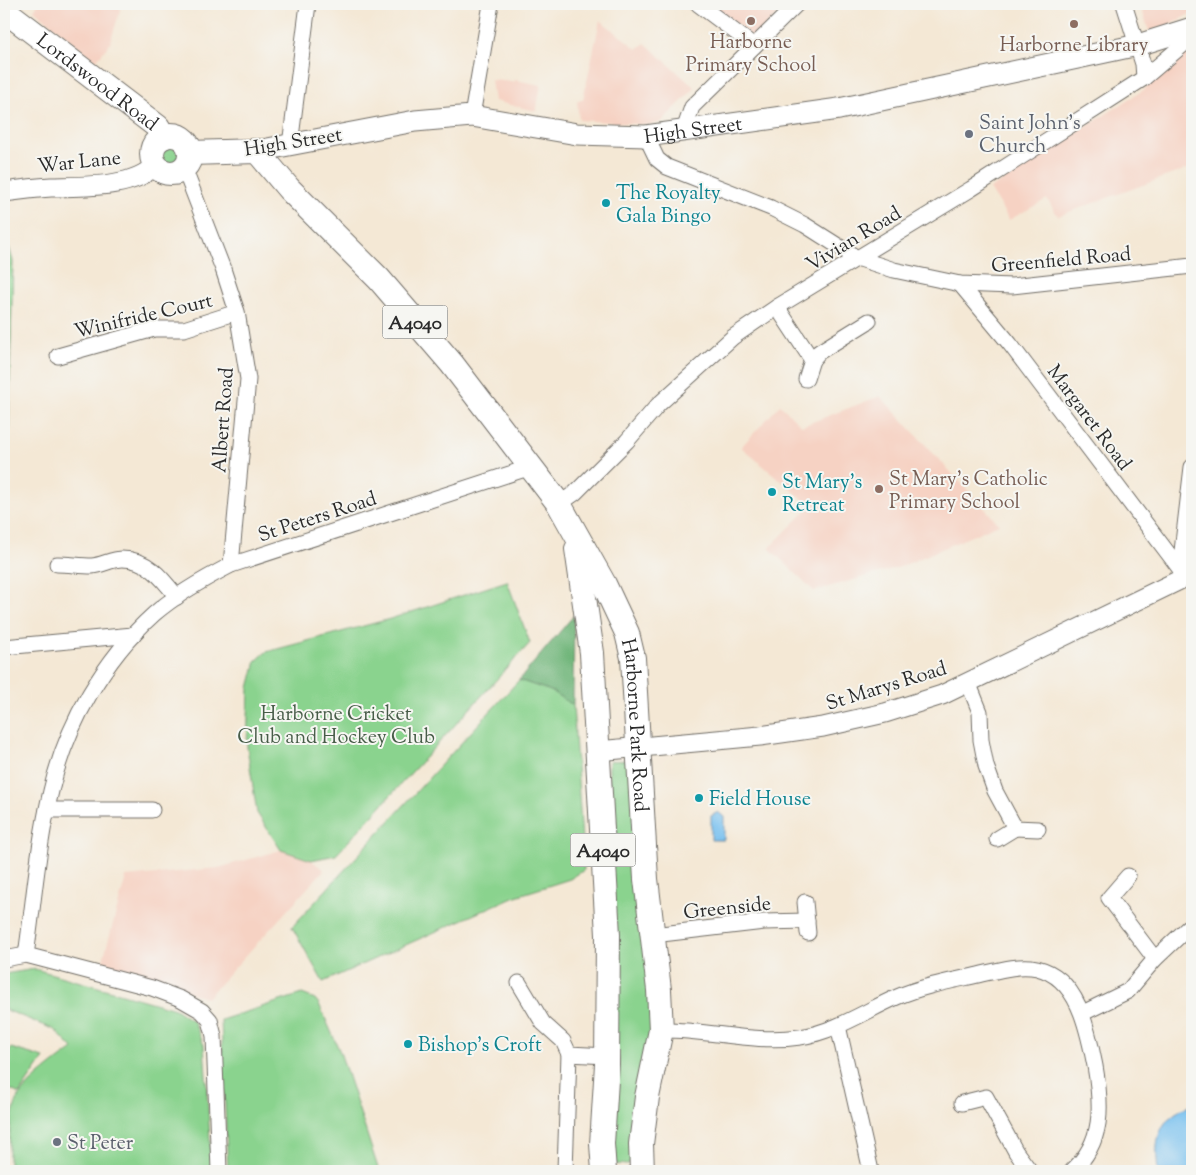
<svg xmlns="http://www.w3.org/2000/svg" width="1196" height="1175" font-family="'Sorts Mill Goudy',serif">
<rect width="100%" height="100%" fill="#f6f6f2"/>
<filter id="ink" filterUnits="userSpaceOnUse"><feTurbulence type="fractalNoise" baseFrequency=".02" numOctaves="2"/><feDisplacementMap in="SourceGraphic" scale="10" xChannelSelector="R" yChannelSelector="G"/><feConvolveMatrix kernelMatrix="1 2 1 2 8 2 1 2 1" color-interpolation-filters="sRGB"/></filter>
<filter id="wash" filterUnits="userSpaceOnUse"><feTurbulence type="fractalNoise" baseFrequency=".0096" numOctaves="4" result="noise"/><feDisplacementMap in="SourceGraphic" scale="20" xChannelSelector="R" yChannelSelector="G"/><feGaussianBlur stdDeviation="1.12" result="paint"/><feColorMatrix in="noise" values="0 0 0 0 0 0 0 0 0 0 0 0 0 0 0 0 0 1.4 0 .05"/><feComposite in="paint" operator="in"/></filter>
<g filter="url(#wash)">
<rect width="100%" height="100%" fill="#f4e8d5"/>
<g fill="#f6d2c3">
<path d="M38,4h84l-12,39 -14,18 -62,-51z"/>
<path d="M711,4h76l-33,34z"/>
<path d="M1140,4h52v9l-25,13 -18,5z"/>
<path d="M600,20l37,29 8,-6 50,45 -34,34 -11,3 -71,-5 -2,-20h6z"/>
<path d="M1192,49v118l-134,49 -11,-17 -38,21 -19,-31 155,-100 6,-8z"/>
<path d="M491,80l23,2 1,-2 26,5 -5,26 -42,-10z"/>
<path d="M880,396l119,128 -99,43 -86,24 -45,-43 42,-42 -70,-59 39,-42 22,21z"/>
<path d="M281,850l30,10 13,10 -117,128 -54,-18 -52,-13 25,-90 92,-9z"/>
</g>
<g fill="#8ad38e" stroke="#5a7f5c">
<circle cx="171" cy="154" r="10"/>
<path d="M4,230l9,31 -6,245h-3z"/>
<path d="M507,581l23,62 -194,212 -25,5 -30,-10 -24,-37 -10,-66 2,-59 7,-27 10,-9 124,-33z"/>
<path d="M519,680l32,11 22,14 11,165 -14,9 -57,18 -190,85 -31,-55z"/>
<path d="M633,760l23,264 -19,134 -10,7 -11,-1 -7,-8v-395z"/>
<path d="M35,969l140,40 19,13 10,23 8,126h-203c0,-24 -1,-50 9,-73 6,-13 42,-40 55,-49l-18,-19 -51,-21v-35z"/>
<path d="M302,994l13,5 4,5 21,48 39,119h-151l-7,-151z"/>
<path d="M11,1048l33,10 -25,36 -15,-8v-30z"/>
</g>
<path fill="#6fb579" stroke="#4d7052" d="M574,615l-1,90 -22,-14 -32,-11z"/>
<g fill="#77c0ef" stroke="#51768d">
<path d="M718,812l6,5v23h-13v-24z"/>
<path d="M1192,1104v67h-34c-4,-34 0,-52 34,-67z"/>
</g>
</g>
<g filter="url(#ink)">
<g fill="none" stroke-linecap="round" stroke-linejoin="round">
<g stroke="#716d66" stroke-width="17">
<g id="minor">
<path d="M698,4l56,42"/>
<path d="M1124,4l19,60 1,14"/>
<path d="M472,116l19,-112"/>
<path d="M684,130l8,-23 105,-103"/>
<path d="M646,136l11,23 10,8 104,41 34,17 52,33 37,12 66,14 52,2 180,-20"/>
<path d="M290,145l18,-141"/>
<path d="M184,168l39,101 14,43 11,67 -17,186"/>
<path d="M960,284l50,60 176,233"/>
<path d="M777,307l35,53 -6,19"/>
<path d="M58,356l96,-27h30l53,-17"/>
<path d="M812,360l7,-8 50,-31"/>
<path d="M559,504l16,-11 52,-52 31,-36 75,-68 44,-30 194,-118 173,-111 48,-41"/>
<path d="M57,564c11,0 24,2 35,2 10,-1 20,-7 30,-7 26,0 40,19 55,38"/>
<path d="M1180,568l12,-101"/>
<path d="M4,647l129,-12"/>
<path d="M968,682l12,30 1,28 5,26 9,25 20,37 -18,11"/>
<path d="M47,810h105"/>
<path d="M1015,828l23,1"/>
<path d="M1128,876l-19,22 46,61"/>
<path d="M805,902l3,31"/>
<path d="M653,935l111,-13 43,-1"/>
<path d="M26,955c8,-54 12,-111 25,-164 15,-66 53,-132 103,-177 23,-20 50,-35 77,-49l300,-98"/>
<path d="M4,959l22,-4 126,33 29,11 21,12 8,9 4,16 5,135"/>
<path d="M519,983l24,40 20,18 6,13 38,2"/>
<path d="M1083,1013l45,-22 27,-32 37,-35"/>
<path d="M838,1026l33,145"/>
<path d="M661,1030c46,-1 92,14 139,7 35,-5 65,-26 97,-40 26,-11 54,-16 81,-22 18,-4 40,-11 59,-7 42,10 51,63 58,98 7,40 9,76 -23,105"/>
<path d="M962,1103l24,-6 30,55 14,19"/>
<path d="M565,1170l4,-116"/>
</g>
</g>
<g stroke="#716d66" stroke-width="21">
<g id="tertiary">
<path d="M4,192c15,-2 31,-4 47,-5 30,-1 82,2 104,-22"/>
<path d="M598,751l162,-15 63,-9 62,-14 57,-18 250,-121"/>
</g>
</g>
<g stroke="#716d66" stroke-width="23">
<g id="secondary">
<path id="s1" d="M257,151l158,-30 57,-5 105,18 69,2 193,-27 299,-64 54,-17"/>
</g>
</g>
<g stroke="#716d66" stroke-width="26">
<g id="primary">
<path id="s2" d="M4,10l154,117 5,10"/>
<circle cx="171" cy="154" r="19"/>
<path id="s3" d="M190,153l67,-2 32,38 90,90 73,85 107,140 45,80 23,49 6,25 13,221 13,111 2,40 -14,67 -6,47 1,27"/>
<path d="M577,549l15,104 16,282 -1,129 -5,80 2,27"/>
</g>
</g>
<use href="#minor" stroke="#fff" stroke-width="15"/>
<use href="#tertiary" stroke="#fff" stroke-width="19"/>
<use href="#secondary" stroke="#fff" stroke-width="21"/>
<use href="#primary" stroke="#fff" stroke-width="24"/>
</g>
</g>
<g fill="#8d6e63" stroke="#f6f6f2" stroke-width="2">
<circle cx="751" cy="21" r="5"/>
<circle cx="1074" cy="24" r="5"/>
<circle cx="879" cy="489" r="5"/>
</g>
<g fill="#6b7280" stroke="#f6f6f2" stroke-width="2">
<circle cx="969" cy="134" r="5"/>
<circle cx="57" cy="1142" r="5"/>
</g>
<g fill="#0f9aa8" stroke="#f6f6f2" stroke-width="2">
<circle cx="606" cy="203" r="5"/>
<circle cx="772" cy="492" r="5"/>
<circle cx="699" cy="798" r="5"/>
<circle cx="408" cy="1044" r="5"/>
</g>
<g text-anchor="middle" stroke-width="4" stroke-linejoin="round" paint-order="stroke">
<g fill="#f6f6f2" stroke="#686867" stroke-width="1">
<rect x="382.5" y="305.5" width="65" height="33" rx="4"/>
<rect x="570.5" y="833.5" width="65" height="33" rx="4"/>
</g>
<g font-size="19" font-weight="bold" fill="#2b2b2b">
<text x="415" y="329">A4040</text>
<text x="603" y="857">A4040</text>
</g>
<g font-size="20" fill="#785e54" stroke="#f6f6f2">
<text x="751" y="48">Harborne<tspan x="751" dy="23">Primary School</tspan></text>
<text x="1074" y="51">Harborne Library</text>
<text x="889" y="485" text-anchor="start">St Mary's Catholic<tspan x="889" dy="23">Primary School</tspan></text>
</g>
<g font-size="20" fill="#2b2b2b" stroke="#f6f6f2">
<text dy="7" stroke="none"><textPath href="#s2" startOffset="118">Lordswood Road</textPath></text>
<text dy="7" stroke="none"><textPath href="#s1" startOffset="441">High Street</textPath></text>
<text transform="translate(293 141) rotate(-9)" y="7">High Street</text>
<text transform="translate(79 161) rotate(-6)" y="7">War Lane</text>
<text transform="translate(853 238) rotate(-31)" y="7">Vivian Road</text>
<text transform="translate(1061 259) rotate(-5)" y="7">Greenfield Road</text>
<text transform="translate(143 315) rotate(-13)" y="7">Winifride Court</text>
<text transform="translate(1090 417) rotate(53)" y="7">Margaret Road</text>
<text transform="translate(222 420) rotate(-86)" y="7">Albert Road</text>
<text transform="translate(317 516) rotate(-18)" y="7">St Peters Road</text>
<text transform="translate(886 685) rotate(-17)" y="7">St Marys Road</text>
<text dy="7" stroke="none"><textPath href="#s3" startOffset="771">Harborne Park Road</textPath></text>
<text transform="translate(727 907) rotate(-6)" y="7">Greenside</text>
</g>
<g font-size="20" fill="#5b616d" stroke="#f6f6f2" text-anchor="start">
<text x="979" y="129">Saint John's<tspan x="979" dy="23">Church</tspan></text>
<text x="67" y="1149">St Peter</text>
</g>
<g font-size="20" fill="#0d838f" stroke="#f6f6f2" text-anchor="start">
<text x="616" y="199">The Royalty<tspan x="616" dy="23">Gala Bingo</tspan></text>
<text x="782" y="488">St Mary's<tspan x="782" dy="23">Retreat</tspan></text>
<text x="709" y="805">Field House</text>
<text x="418" y="1051">Bishop's Croft</text>
</g>
<g font-size="20" fill="#485d49" stroke="#f6f6f2">
<text x="336" y="720">Harborne Cricket<tspan x="336" dy="23">Club and Hockey Club</tspan></text>
</g>
</g>
<rect width="1196" height="1175" fill="none" stroke="#f6f6f2" stroke-width="20"/>
</svg>
